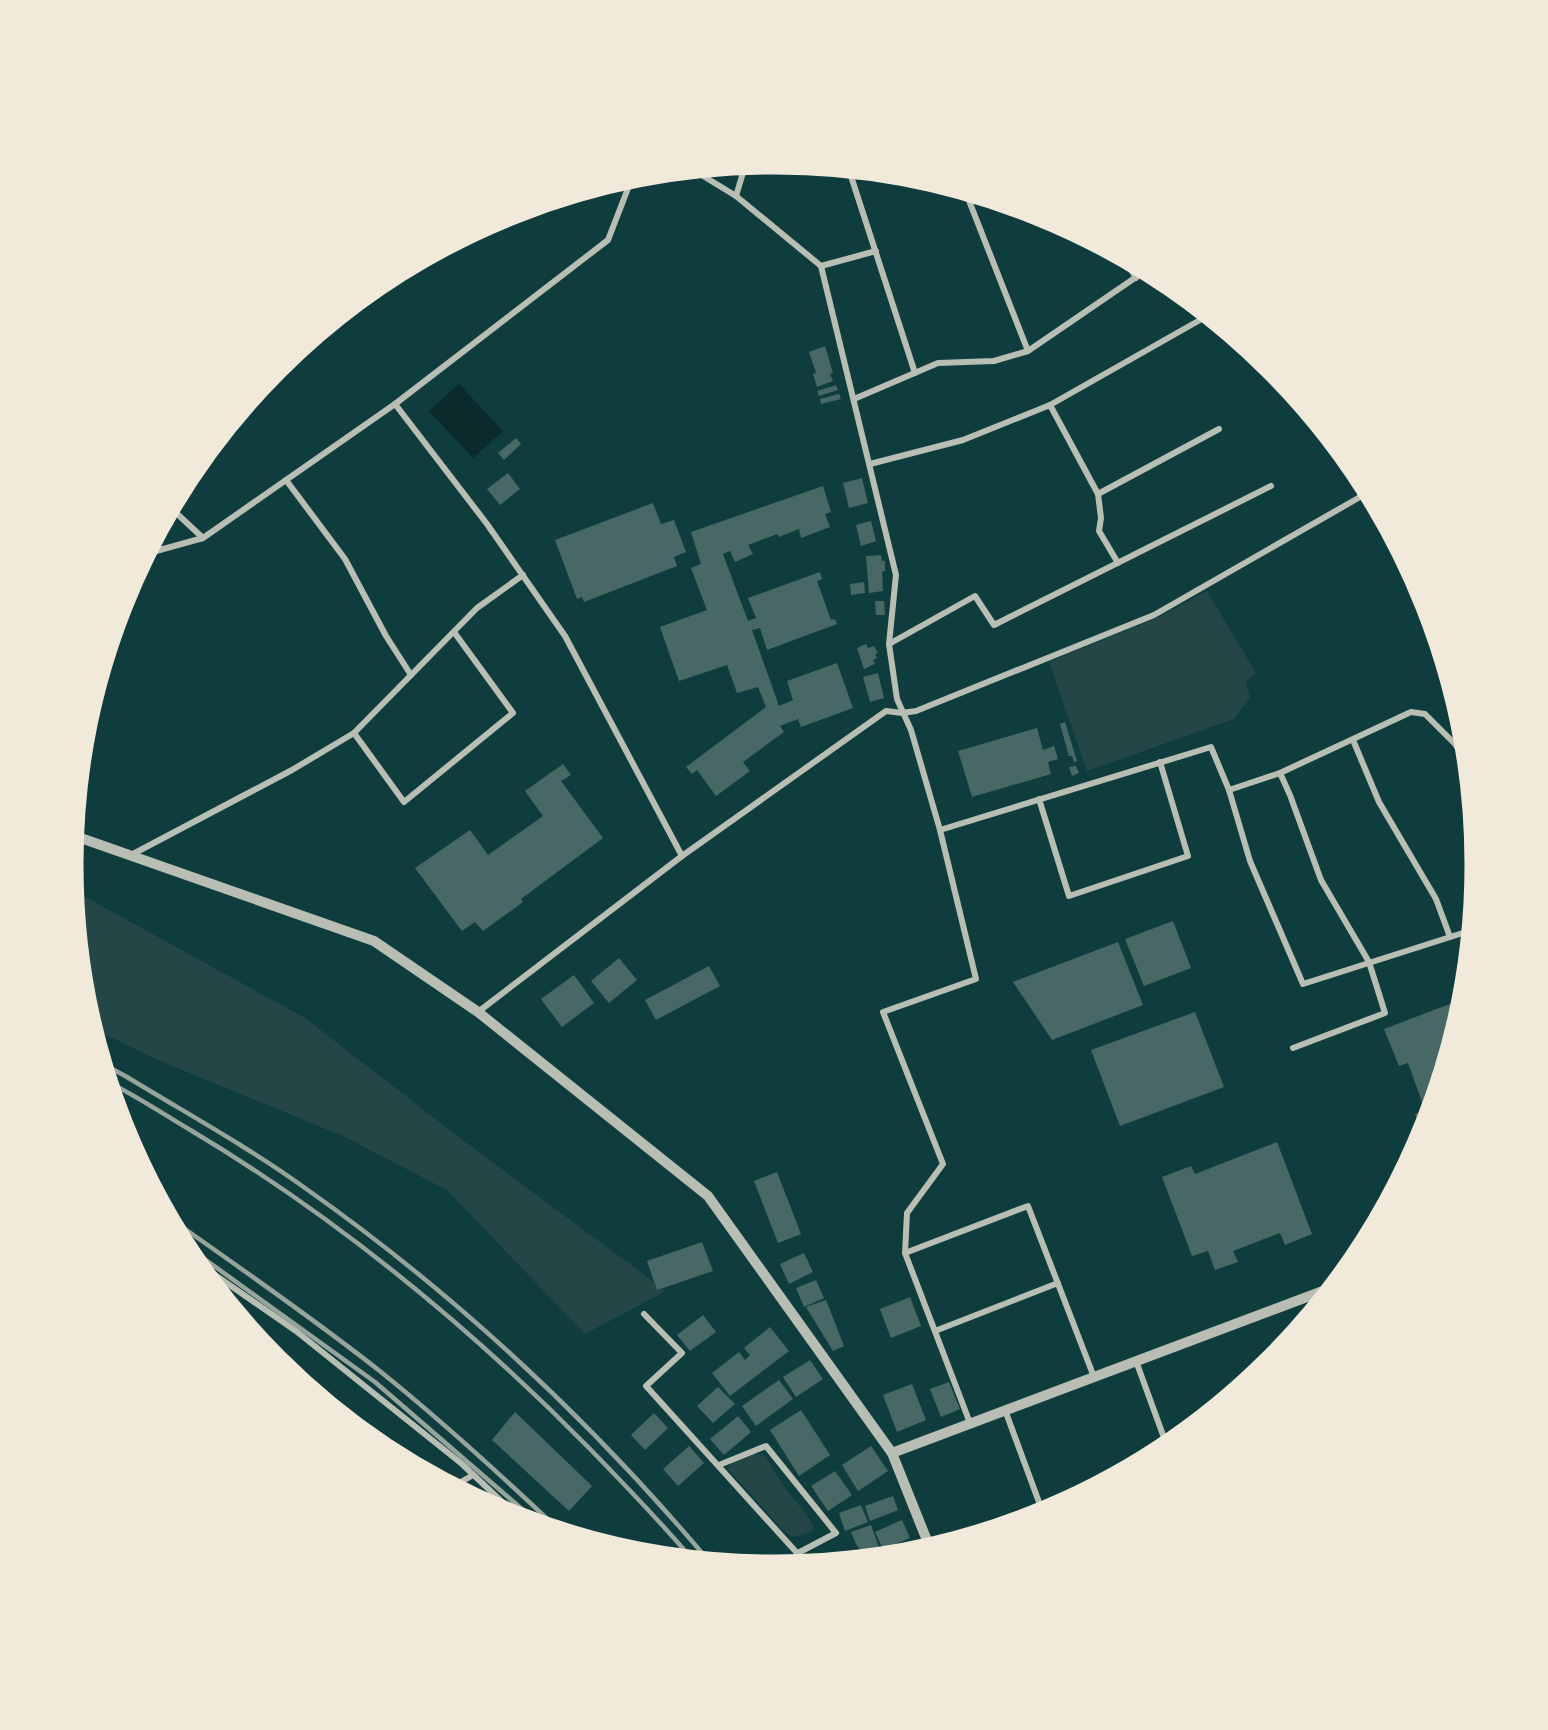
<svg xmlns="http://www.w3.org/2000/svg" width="1548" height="1730" font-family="Cabin,sans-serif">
<rect width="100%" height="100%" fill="#0f3d3e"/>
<g fill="#244646">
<path d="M1207,591l49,82 -10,9 4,16 -16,21 -147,52 -38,-109 108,-44z"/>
<path d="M75,895l14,4 216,119 151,117 210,156 -81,43 -138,-144 -104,-54 -185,-76 -64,-31 -9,-27z"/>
<path d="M752,1454l12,1 20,31 24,31 5,8 -1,7 -20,5 -10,-8 -54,-60 5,-10z"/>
</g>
<path fill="#0a2a2b" d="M459,384l44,47 -30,27 -44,-47z"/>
<g fill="#486865">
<path d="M825,346l8,27 -3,1 3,7 -16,6 -4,-13 3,-1 -7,-21z"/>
<path d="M836,385l2,5 -19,6 -2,-5z"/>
<path d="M839,394l2,5 -20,5 -1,-5z"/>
<path d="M516,438l5,6 -17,16 -6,-7z"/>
<path d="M508,473l12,16 -20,16 -13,-16z"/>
<path d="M862,478l6,25 -19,5 -6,-25z"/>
<path d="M823,486l8,26 -6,2 5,13 -29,11 -2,-9 -20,8 -2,-3 -29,11 5,9 -18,8 -5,-11 -7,3 25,67 8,-3 -8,-20 72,-26 2,7 -5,2 14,39 4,-1 2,5 -70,26 -7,-22 -8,2 27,76 14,-6 -6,-19 50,-18 16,45 -52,19 -3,-8 -18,7 4,6 -41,30 7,9 -34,25 -19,-26 -5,4 -6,-7 80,-60 -8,-20 -21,6 -10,-28 -48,16 -19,-54 47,-17 -16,-42 10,-4 -10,-32z"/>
<path d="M653,503l8,21 13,-4 12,32 -12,5 3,9 -93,36 -2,-5 -5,2 -22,-59z"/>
<path d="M871,521l5,20 -15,5 -5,-21z"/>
<path d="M881,555l1,6h3v10h-3l1,20 -14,2 -3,-37z"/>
<path d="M864,582l1,11 -14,2 -1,-11z"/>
<path d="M875,601h9l1,14h-9z"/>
<path d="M866,644l2,4 6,-2 4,7 -3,1 2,4 -4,2 2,4 -11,5 -7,-21z"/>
<path d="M878,673l6,25 -14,4 -7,-25z"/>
<path d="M1065,722l12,39 -3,1 -2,-6h-3l-9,-32z"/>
<path d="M1037,728l6,22 11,-4 4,13 -10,3 3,12 -79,23 -14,-46z"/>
<path d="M563,764l8,11 -10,6 42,57 -82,61 2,3 -40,29 -8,-9 -13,9 -47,-63 55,-38 18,25 55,-39 -18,-25z"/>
<path d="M1076,766l3,7 -7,3 -3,-9z"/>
<path d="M1173,921l18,47 -47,18 -19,-47z"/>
<path d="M1118,942l25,63 -91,35 -39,-58z"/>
<path d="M619,958l18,22 -28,23 -18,-22z"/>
<path d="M709,966l11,20 -64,34 -11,-20z"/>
<path d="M574,975l20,28 -32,24 -21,-28z"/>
<path d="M1463,999l-1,3 -39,131 -8,-19 10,-4 -17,-47 -9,3 -15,-37z"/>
<path d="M1195,1012l29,75 -104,39 -29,-76z"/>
<path d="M1277,1142l35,92 -27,11 -5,-12 -47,18 5,11 -23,8 -7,-19 -16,5 -30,-79 29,-11 4,8z"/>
<path d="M777,1172l24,62 -23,9 -24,-62z"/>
<path d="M702,1242l11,29 -56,19 -10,-29z"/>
<path d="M804,1253l9,19 -24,12 -9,-20z"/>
<path d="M816,1280l8,18 -20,9 -8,-19z"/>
<path d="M910,1297l11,29 -30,12 -11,-29z"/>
<path d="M826,1300l18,46 -11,5 -27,-44z"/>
<path d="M703,1315l13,17 -26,19 -13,-16z"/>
<path d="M770,1327l19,24 -59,45 -18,-23 27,-21 6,8 5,-5 -6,-7z"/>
<path d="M810,1360l13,19 -27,18 -13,-20z"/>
<path d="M779,1380l14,19 -37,27 -14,-20z"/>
<path d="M949,1382l11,27 -19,8 -11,-28z"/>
<path d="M912,1384l14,36 -29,12 -14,-37z"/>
<path d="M718,1387l17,17 -22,19 -16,-17z"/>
<path d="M801,1410l29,45 -31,21 -29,-46z"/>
<path d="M515,1412l77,74 -23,25 -77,-71z"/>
<path d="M654,1413l14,15 -23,22 -14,-15z"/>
<path d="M738,1416l13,16 -27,23 -14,-16z"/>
<path d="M689,1446l15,17 -26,23 -15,-17z"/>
<path d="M871,1446l17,25 -30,20 -16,-26z"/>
<path d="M835,1471l17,24 -24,16 -17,-25z"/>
<path d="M893,1496l5,14 -28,11 -5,-15z"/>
<path d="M861,1505l7,17 -23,9 -6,-18z"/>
<path d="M902,1520l8,18 -27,11 -8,-17z"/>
<path d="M871,1525l9,25 -15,6 -9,-12 -5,-12z"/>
<path d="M907,1543l4,11 -39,3h-1z"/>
<path d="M854,1549l7,9 -23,3z"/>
</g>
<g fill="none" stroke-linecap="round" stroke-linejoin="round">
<g stroke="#b8beb3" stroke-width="6">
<path d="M849,170l66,203"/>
<path d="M695,171l41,25 85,70 75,309 -7,69 8,55 14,31 29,100 36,149 -93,33 60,152 -36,49 -2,40 65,170"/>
<path d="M966,193l62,158"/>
<path d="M736,196l9,-30"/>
<path d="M1126,261l10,17"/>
<path d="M821,266l55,-15"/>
<path d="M854,399l84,-36 56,-2 34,-10 117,-80"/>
<path d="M395,404l92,120 78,112 117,220"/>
<path d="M1050,405l48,89 3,24 -2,13 19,32"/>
<path d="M870,464l93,-24 87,-35 157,-89"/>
<path d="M1355,472l8,13"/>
<path d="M286,480l59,79 41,77 25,39"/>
<path d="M1098,494l121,-65"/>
<path d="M172,509l31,29"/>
<path d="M149,553l54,-15 192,-134 213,-164 24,-62"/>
<path d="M889,644l86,-48 19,29 277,-139"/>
<path d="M354,733l50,69 109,-89 -59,-81"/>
<path d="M1353,740l26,62 57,97 14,38"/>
<path d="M1466,760l-11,-16 -30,-30 -14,-2 -131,61 -51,17 21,71 53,123 166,-53"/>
<path d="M1280,773l10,22 31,85 48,82 16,51 -92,35"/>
<path d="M1039,799l30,97 119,-40 -28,-94"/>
<path d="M940,830l271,-83 18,43"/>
<path d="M131,855l161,-85 62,-37 123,-125 46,-33"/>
<path d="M478,1012l204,-156 204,-145 16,2 14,-2 238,-96 213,-122"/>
<path d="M905,1253l123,-47 66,171"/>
<path d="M195,1261l101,70 166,133 57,54"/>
<path d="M644,1314l38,39 -36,33 161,178"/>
<path d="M935,1331l123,-48"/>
<path d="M1136,1361l31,85"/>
<path d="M1005,1410l38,103"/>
<path d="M719,1465l47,-19 70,87 -38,20"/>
<path d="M454,1486l19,-11"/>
</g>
<g stroke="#b8beb3" stroke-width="10">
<path d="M75,836l299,105 104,71 230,184 184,257 38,95"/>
<path d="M892,1453l439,-165"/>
</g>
<g stroke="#97a49c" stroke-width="4.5">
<path d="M105,1065l22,12c59,36 121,70 178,111 149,105 285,232 403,372"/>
<path d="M110,1083c28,14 55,32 82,48 147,88 278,196 398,318 35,36 70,72 102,110"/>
<path d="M171,1219c70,50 142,99 210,153 62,50 120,103 178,158"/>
<path d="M185,1245l190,137 163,141"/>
</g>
</g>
<path d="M0 0H1548V1730H0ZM773 173H775A691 691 0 0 1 1466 864V865A691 691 0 0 1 775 1556H773A691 691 0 0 1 82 865V864A691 691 0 0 1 773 173Z" fill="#f1e9da" fill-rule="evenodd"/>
<path fill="none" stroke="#f1e9da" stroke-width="3" d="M773 173H775A691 691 0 0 1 1466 864V865A691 691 0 0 1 775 1556H773A691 691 0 0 1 82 865V864A691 691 0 0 1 773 173Z"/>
</svg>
